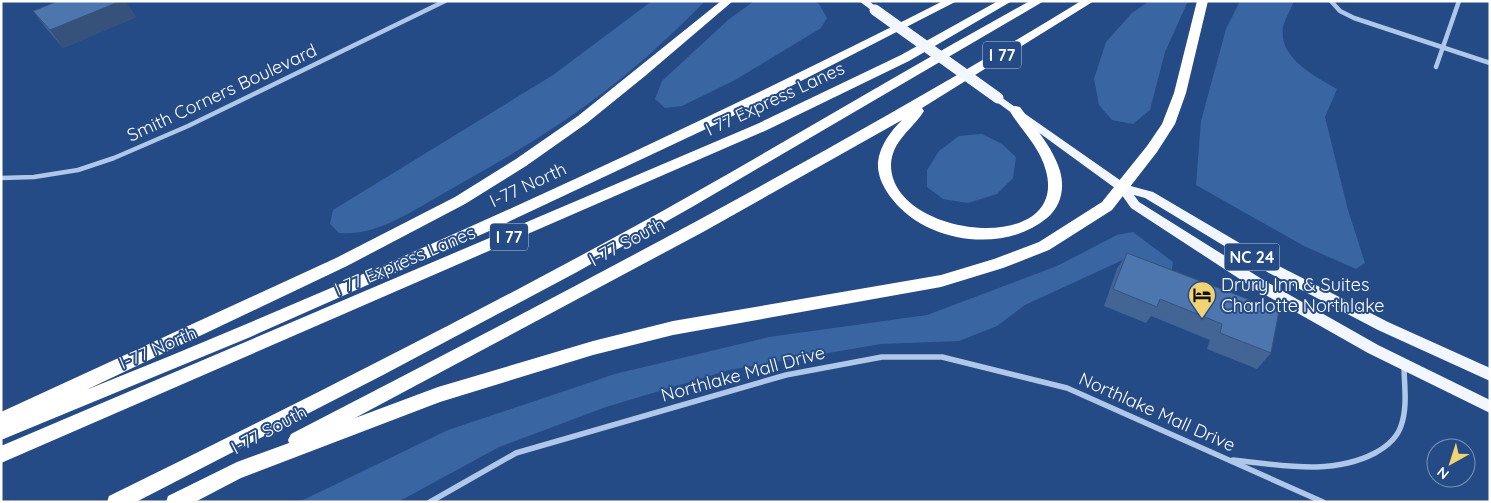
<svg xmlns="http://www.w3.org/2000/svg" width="1491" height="503" font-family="Quicksand,sans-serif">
<rect width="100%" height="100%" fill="#254b86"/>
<g fill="#3965a3">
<path d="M652,1h53c-36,37 -78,75 -120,105 -44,32 -91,59 -139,86 -33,18 -67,44 -107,41l-9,-9 3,-14 220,-135z"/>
<path d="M754,1h61l4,3 8,14 -6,10 -86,52 -53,26 -17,2 -10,-9 7,-18 66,-61z"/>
<path d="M1149,1h39l-23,51 -15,58 -17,14 -21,-4 -13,-15 -5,-26 12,-37 26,-29z"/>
<path d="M1240,1h54c-3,8 -9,18 -11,26 -5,31 32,49 54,62l-12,28 23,93 17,53 -9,6 -52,-23 -108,-61 5,-64 25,-92z"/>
<path d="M982,134l20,10 14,13 -3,21 -16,16 -29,9 -25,-4 -16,-12v-17l12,-19 20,-15z"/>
<path d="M1133,232l40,30 -2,12 -44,-16 -102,47 -28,21 -38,15 -78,3 -152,26 -123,37 -107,40 -101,55h-99l149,-72 167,-56 154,-37 158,-22 130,-49 60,-31z"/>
</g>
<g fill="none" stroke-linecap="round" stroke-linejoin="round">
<g stroke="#afc7e8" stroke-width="4.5">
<path d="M1331,1l9,10 14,7 136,45"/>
<path d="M1436,67l23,-66"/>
<path d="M1,178l33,-1 44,-7 36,-12 74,-32 257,-125"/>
</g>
<g stroke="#afc7e8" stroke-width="5.5">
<path d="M1233,460c48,5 98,16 142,-7 11,-6 22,-15 26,-27 7,-20 3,-41 3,-61"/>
<path d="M430,502l86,-49 270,-78 96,-18h60l125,31 256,114"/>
</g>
<g fill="#f2f6fe" fill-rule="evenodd">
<path d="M859,1h10l11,9 -5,3z"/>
<path d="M998,95l129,90 26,7 124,73 111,57 102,46v13l-112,-51 -109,-57 -124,-75 -11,-3 5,7 126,79 113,64 112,55v13l-122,-60 -113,-64 -124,-81 -12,-17 -125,-91 -1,-2 1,-2z"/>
</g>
<g fill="#fff" fill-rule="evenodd">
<path d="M721,1h12l-88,75 -58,47 -61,43 -61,38 -118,62 -261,124c291,-117 577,-247 857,-389h14l-234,120 -236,111 -239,106 -247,102v-28l335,-154 119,-61 61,-38 62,-43z"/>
<path d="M998,1h14l-103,60 -142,69 -766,333v-17l756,-322 144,-69z"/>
<path d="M1030,1h14l-352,206 -115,65 -194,103 -247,127h-29l2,-6c175,-86 349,-173 519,-266 135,-74 267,-155 402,-229z"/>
<path d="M1081,1h13l-172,107 2,3c-11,18 -32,29 -33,54 0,73 178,92 155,6 -6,-24 -25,-41 -37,-61l6,-4 5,1c14,20 33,40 40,64 5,18 1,35 -13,47 -43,36 -120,25 -154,-18 -9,-11 -16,-24 -15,-38 2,-17 13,-31 24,-42l-199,112 -348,186 83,-31 155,-46 80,-20 268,-46 53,-16 45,-17 63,-40 45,-56 15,-22 12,-31 23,-92h11l-22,92 -11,31 -18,28 -45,58 -63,40 -46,18 -62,19 -268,48 -80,20 -153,47 -199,76 -46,24h-29l2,-6 69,-34 52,-19 -1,-3 3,-6c267,-138 533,-276 790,-433z"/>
</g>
<path stroke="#f2f6fe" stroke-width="11" d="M875,10l123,88"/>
</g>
<g fill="#426596">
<path d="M58,1h67l11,16 -73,31 -17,-20 -13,-17z"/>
<path d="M1127,253l144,100 -14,16 -50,-20 3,-9 -59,-24 -5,7 -42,-17 13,-37z"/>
</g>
<path fill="#36527a" d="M121,1h4l11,16 -73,31 -13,-18z"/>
<g fill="#4d75ae" stroke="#36527a">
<path d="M58,1h63l-71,29 -17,-19z"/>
<path d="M1127,253l152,58 -8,42 -51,-20 2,-9 -62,-25 -3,8 -44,-18z"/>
</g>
<defs>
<g id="hotel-pin" transform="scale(1.4375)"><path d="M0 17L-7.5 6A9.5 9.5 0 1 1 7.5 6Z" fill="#f2d373" stroke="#254b86"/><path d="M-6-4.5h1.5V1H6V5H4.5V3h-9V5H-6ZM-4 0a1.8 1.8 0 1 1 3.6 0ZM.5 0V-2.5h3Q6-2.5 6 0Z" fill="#111"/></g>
</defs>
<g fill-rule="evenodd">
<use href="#hotel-pin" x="1202" y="295"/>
</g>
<g text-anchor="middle" stroke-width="4" stroke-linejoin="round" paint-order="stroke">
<g fill="#254b86" stroke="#bec9db" stroke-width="1">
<rect x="983" y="41.5" width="38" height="27" rx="4"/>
<rect x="490" y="223.5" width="38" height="27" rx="4"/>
<rect x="1224.5" y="243.5" width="55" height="27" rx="4"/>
</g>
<g font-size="16" font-weight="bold" fill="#fff">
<text x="1002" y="61">I 77</text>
<text x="509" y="243">I 77</text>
<text x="1252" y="263">NC 24</text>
</g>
<g font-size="18" fill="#fff" stroke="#254b86">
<text transform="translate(222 93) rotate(-25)" y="6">Smith Corners Boulevard</text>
<text transform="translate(775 99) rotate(-25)" y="6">I 77 Express Lanes</text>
<text transform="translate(528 185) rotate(-25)" y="6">I-77 North</text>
<text transform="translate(627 242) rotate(-28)" y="6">I-77 South</text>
<text transform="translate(405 261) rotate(-23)" y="6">I 77 Express Lanes</text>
<text transform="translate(158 348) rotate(-23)" y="6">I-77 North</text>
<text transform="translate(743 374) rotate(-15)" y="6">Northlake Mall Drive</text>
<text transform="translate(1157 412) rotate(24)" y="6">Northlake Mall Drive</text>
<text transform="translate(269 430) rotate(-28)" y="6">I-77 South</text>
</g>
<g font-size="18" fill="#fff" stroke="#254b86" text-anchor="start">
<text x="1221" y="291">Drury Inn &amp; Suites<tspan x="1221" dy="21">Charlotte Northlake</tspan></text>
</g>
</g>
<rect width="1491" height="503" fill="none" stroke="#ffffff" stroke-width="5"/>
<g transform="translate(1451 463) rotate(219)"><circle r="24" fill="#254b86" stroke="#7c93b6"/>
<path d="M0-4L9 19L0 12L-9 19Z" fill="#f2d373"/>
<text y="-8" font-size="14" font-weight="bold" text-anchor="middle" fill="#ffffff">N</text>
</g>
</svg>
